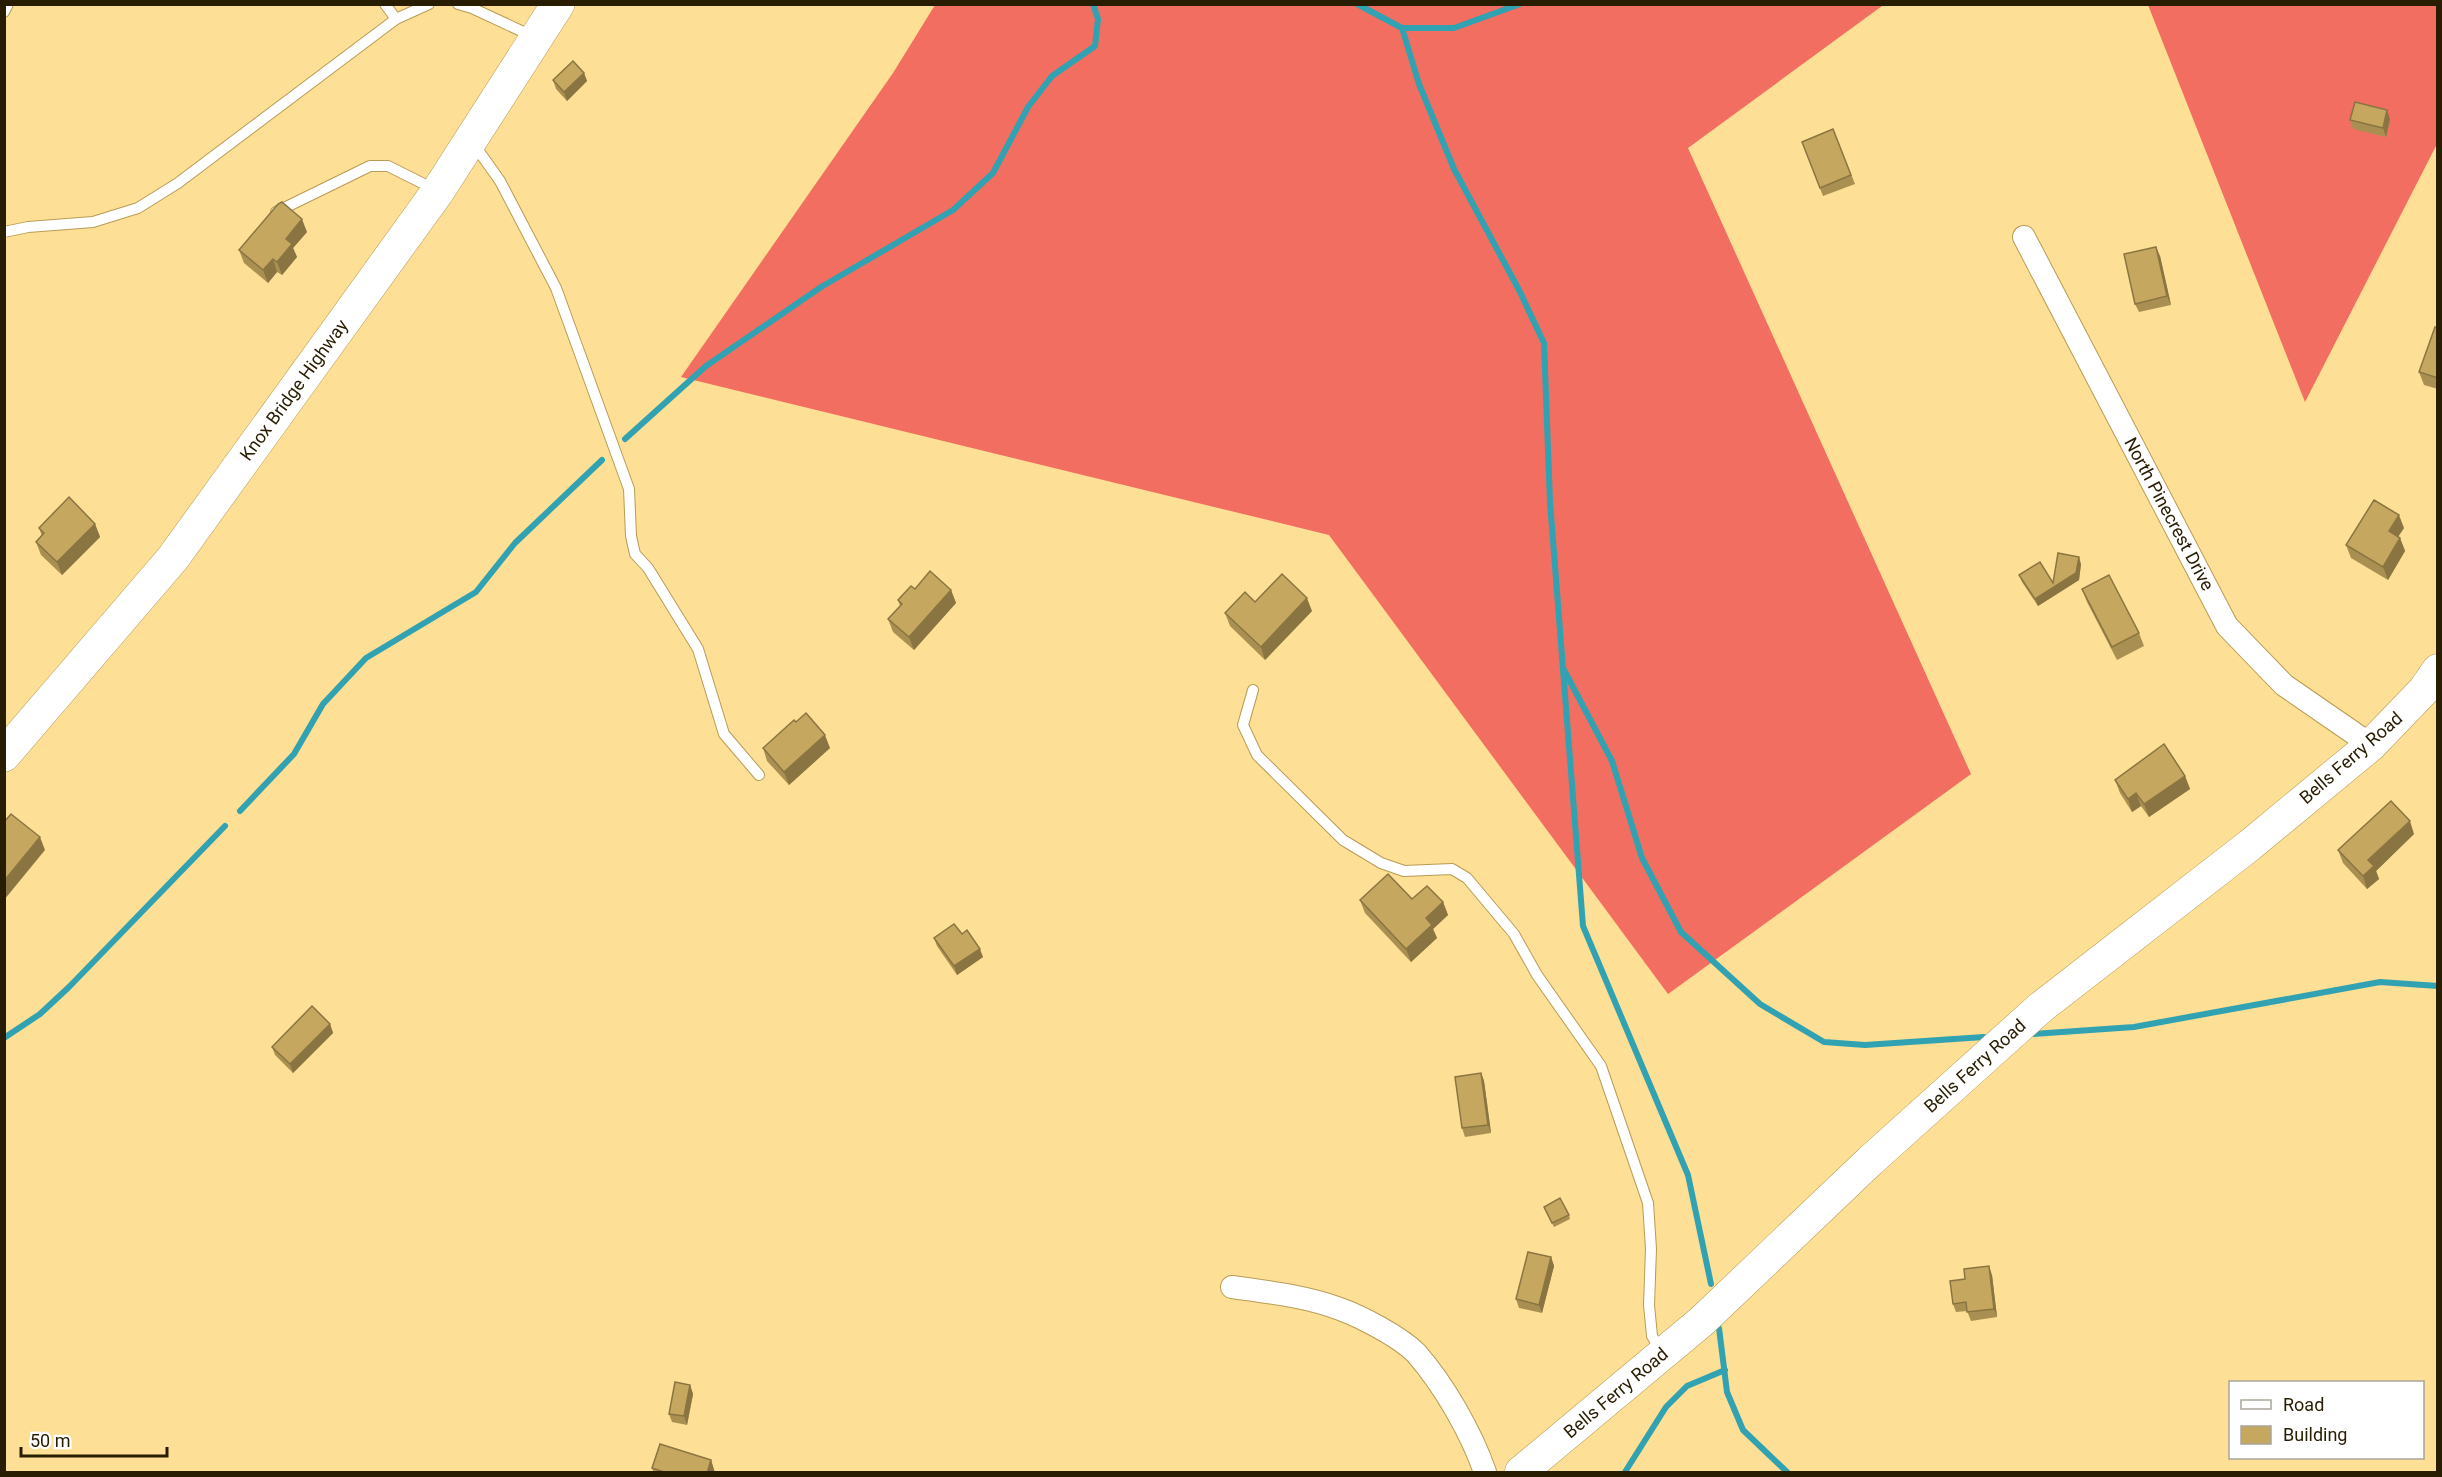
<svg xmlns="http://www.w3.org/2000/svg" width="2442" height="1477" font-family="Roboto,sans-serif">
<rect width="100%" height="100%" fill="#fddf96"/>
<g fill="#f26e61">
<path d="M935,5h946l1,1 -194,142 283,626 -303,220 -339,-459 -648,-158 212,-304z"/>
<path d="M2148,5h289v139l-132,258z"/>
</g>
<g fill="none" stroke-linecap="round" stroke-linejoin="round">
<g stroke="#31a2b1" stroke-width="6">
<path d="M1357,4l45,24h52l66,-24"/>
<path d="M1402,28l17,56 35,85 65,121 25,53 6,159 33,424 105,249 23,109"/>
<path d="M625,439l81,-73 115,-79 132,-77 40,-37 35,-66 24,-31 43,-30 3,-27 -5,-15"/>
<path d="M1563,668l49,93 30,97 39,74 79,72 64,38 41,3 119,-8"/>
<path d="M240,811l54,-57 29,-50 43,-46 110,-66 39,-49 87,-83"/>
<path d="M2033,1034l101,-7 246,-45 58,4"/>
<path d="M4,1038l36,-24 29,-27 156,-161"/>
<path d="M1719,1328l8,64 16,38 44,42"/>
<path d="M1625,1472l41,-65 21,-21 38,-16"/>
</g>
<g stroke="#b99c54" stroke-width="12">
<g id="lane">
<path d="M385,4l11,15"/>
<path d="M458,4l14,4 60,28"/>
<path d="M4,12l4,-8"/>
<path d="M473,143l27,38 56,107 73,201 2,47 4,18 13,14 50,81 26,85 35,41"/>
<path d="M276,212l94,-46h18l48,24"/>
<path d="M4,232l24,-5 65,-5 45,-14 40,-25 218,-164 33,-15"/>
<path d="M1253,690l-10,35 14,30 86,85 38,23 23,8 48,-2 15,9 47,56 23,41 64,91 47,137 3,46 -2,56 3,31 9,15"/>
</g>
</g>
<g stroke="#b99c54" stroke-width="24">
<g id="street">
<path d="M2024,237l203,389 57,59 87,60"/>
<path d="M1232,1287c36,5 74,9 108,22 22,8 60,28 76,44 28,32 55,79 69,119"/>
</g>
</g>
<g stroke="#b99c54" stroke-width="33">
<path id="secondary" d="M1521,1472l181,-151 168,-160 170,-153 210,-163 121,-100 53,-55 14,-20"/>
</g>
<g stroke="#b99c54" stroke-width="34">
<path id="primary" d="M4,755l169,-197 265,-367 120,-187"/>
</g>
<use href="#lane" stroke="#fff" stroke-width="10"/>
<use href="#street" stroke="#fff" stroke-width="22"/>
<use href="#secondary" stroke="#fff" stroke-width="32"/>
<use href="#primary" stroke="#fff" stroke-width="33"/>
</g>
<g fill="#a99052">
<path d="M584,73l3,8 -20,20 -11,-12 -3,-9z"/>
<path d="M2390,119l-4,18 -33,-8 -3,-9z"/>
<path d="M1833,129l22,55 -32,12 -21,-54z"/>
<path d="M307,232l-14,16 4,9 -15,18 -5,-3 -9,11 -24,-20 -5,-13z"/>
<path d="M2160,256l11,49 -32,7 -4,-8z"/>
<path d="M2438,328v61l-14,-4 -5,-13z"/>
<path d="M95,524l5,13 -38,38 -21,-20 -5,-13 6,-6 -3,-8z"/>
<path d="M2404,528l-6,9 2,1 5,13 -17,29 -37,-22 -5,-13z"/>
<path d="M2081,564l-2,16 -41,26 -16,-24 -3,-7 34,8z"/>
<path d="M915,589l36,1 5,13 -42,47 -21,-18 -5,-13 12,-13 -2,-6z"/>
<path d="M2082,589l57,44 5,13 -27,14 -30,-58z"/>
<path d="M1255,602l57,9 -47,49 -35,-34 -5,-13z"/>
<path d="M763,748h67l-41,37 -22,-24z"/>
<path d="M2185,776l5,13 -41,28 -8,-11 -9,6 -12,-19 -5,-13z"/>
<path d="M2414,834l-38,37 3,8 -12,10 -24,-26 -5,-13z"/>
<path d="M1412,899l31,3 5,13 -15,14 4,9 -26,24 -46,-49 -5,-13z"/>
<path d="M962,934l21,23 -26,18 -20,-29 -3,-8z"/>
<path d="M330,1024l3,9 -40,40 -18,-18 -3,-8z"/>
<path d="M1481,1073l3,8 7,52 -26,4 -3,-9z"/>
<path d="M1544,1207l25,8 1,4 -16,8z"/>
<path d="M1551,1257l3,9 -12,47 -23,-5 -3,-9z"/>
<path d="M1992,1275l5,42 -26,4 -4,-10 -11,1 -3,-8 12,-25z"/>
<path d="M690,1385l3,9 -6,31 -15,-3 -3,-8z"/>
<path d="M711,1460l4,13h-61l-2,-5z"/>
</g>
<g fill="#8a7542">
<path d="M584,73l3,8 -20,20 -3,-9z"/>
<path d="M2387,110l3,9 -4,18 -3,-9z"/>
<path d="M302,219l5,13 -14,16 4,9 -15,18 -5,-13 9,-23z"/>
<path d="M2156,247l4,9 11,49 -4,-9z"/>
<path d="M273,259l4,13 -9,11 -5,-13z"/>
<path d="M2399,515l5,13 -11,16 -4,-13z"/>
<path d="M95,524l5,13 -38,38 -5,-13z"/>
<path d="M2400,538l5,13 -17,29 -5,-13z"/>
<path d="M2079,557l2,7 -2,16 -41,26 -3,-7z"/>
<path d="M951,590l5,13 -42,47 -5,-13z"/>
<path d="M1307,598l5,13 -47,49 -4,-13z"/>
<path d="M825,735l5,13 -41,37 -5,-13z"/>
<path d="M2185,776l5,13 -41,28 -5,-13z"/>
<path d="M2136,793l5,13 -9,6 -4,-13z"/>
<path d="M2410,821l4,13 -38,37 3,8 -12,10 -4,-13 5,-16z"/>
<path d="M40,837l5,13 -41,50v-19z"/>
<path d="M1443,902l5,13 -15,14 4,9 -26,24 -5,-13 20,-31z"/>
<path d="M980,949l3,8 -26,18 -3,-9z"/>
<path d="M330,1024l3,9 -40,40 -3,-9z"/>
<path d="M1481,1073l3,8 7,52 -3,-8z"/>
<path d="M1551,1257l3,9 -12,47 -3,-8z"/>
<path d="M1989,1266l3,9 5,42 -3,-8z"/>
<path d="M690,1385l3,9 -6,31 -3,-9z"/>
<path d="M711,1460l4,13h-8z"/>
</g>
<g fill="#c5a75f" stroke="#8a7542" stroke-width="1.5">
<path d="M573,61l11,12 -20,19 -11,-12z"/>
<path d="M2355,102l32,8 -4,18 -33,-8z"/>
<path d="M1833,129l18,46 -31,13 -18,-46z"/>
<path d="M282,202l20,17 -16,20 6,5 -15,18 -4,-3 -10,11 -24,-20 39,-46z"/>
<path d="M2156,247l11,49 -32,8 -11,-50z"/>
<path d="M2435,327l3,1v50l-19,-6z"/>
<path d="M69,497l26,27 -38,38 -21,-20 8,-9 -5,-5z"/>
<path d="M2374,500l25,15 -10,16 11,7 -17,29 -37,-22z"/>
<path d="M2058,553l21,4 -3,16 -41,26 -16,-24 21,-13 13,21z"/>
<path d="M930,571l21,19 -42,47 -21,-18 14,-15 -4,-4 13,-14 4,3z"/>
<path d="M1282,574l25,24 -46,49 -36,-34 20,-21 10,10z"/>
<path d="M2109,575l30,58 -27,14 -30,-58z"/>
<path d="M806,713l19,22 -41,37 -21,-24 31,-28 2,2z"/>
<path d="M2164,744l21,32 -41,28 -8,-11 -8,6 -13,-19z"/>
<path d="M2391,801l19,20 -42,39 6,6 -11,10 -25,-26z"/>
<path d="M11,814l29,23 -36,44v-59z"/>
<path d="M1388,874l24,25 15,-13 16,16 -17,16 6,7 -26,24 -46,-49z"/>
<path d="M954,924l8,10 5,-4 13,19 -26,17 -20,-28z"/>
<path d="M312,1006l18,18 -40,40 -18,-17z"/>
<path d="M1481,1073l7,52 -26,3 -7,-51z"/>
<path d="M1560,1198l9,17 -17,8 -8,-16z"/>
<path d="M1528,1252l23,5 -12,48 -23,-6z"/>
<path d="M1989,1266l5,43 -27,3 -1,-10 -13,2 -3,-23 15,-2 -1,-10z"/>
<path d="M675,1382l15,3 -6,31 -15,-2z"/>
<path d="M660,1444l51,16 -4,13h-40l-15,-5z"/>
</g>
<g text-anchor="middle" stroke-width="4.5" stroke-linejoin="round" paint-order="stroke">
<g font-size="18" fill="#281d00" stroke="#fff">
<text transform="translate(294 390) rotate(-54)" y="6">Knox Bridge Highway</text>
<text transform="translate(2169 514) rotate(62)" y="6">North Pinecrest Drive</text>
<text transform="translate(2351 758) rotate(-41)" y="6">Bells Ferry Road</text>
<text transform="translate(1975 1066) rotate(-42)" y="6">Bells Ferry Road</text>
<text transform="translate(1616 1393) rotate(-40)" y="6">Bells Ferry Road</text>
</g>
</g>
<rect width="2442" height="1477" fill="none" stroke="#281d00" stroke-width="12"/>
<rect x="2229" y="1381" width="195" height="78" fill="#ffffff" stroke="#a9a599" stroke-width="1.5"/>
<rect x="2241" y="1400" width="30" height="9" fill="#ffffff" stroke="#a9a599" stroke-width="1.5"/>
<text x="2283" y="1411" font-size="18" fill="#281d00">Road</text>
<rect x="2241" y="1426" width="30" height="18" fill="#c5a75f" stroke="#a9a599" stroke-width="1.5"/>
<text x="2283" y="1441" font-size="18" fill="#281d00">Building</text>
<path d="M21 1447v9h146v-9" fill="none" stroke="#281d00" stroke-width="3"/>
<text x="30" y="1447" font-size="18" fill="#281d00" stroke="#ffffff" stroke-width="4.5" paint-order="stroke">50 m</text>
</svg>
